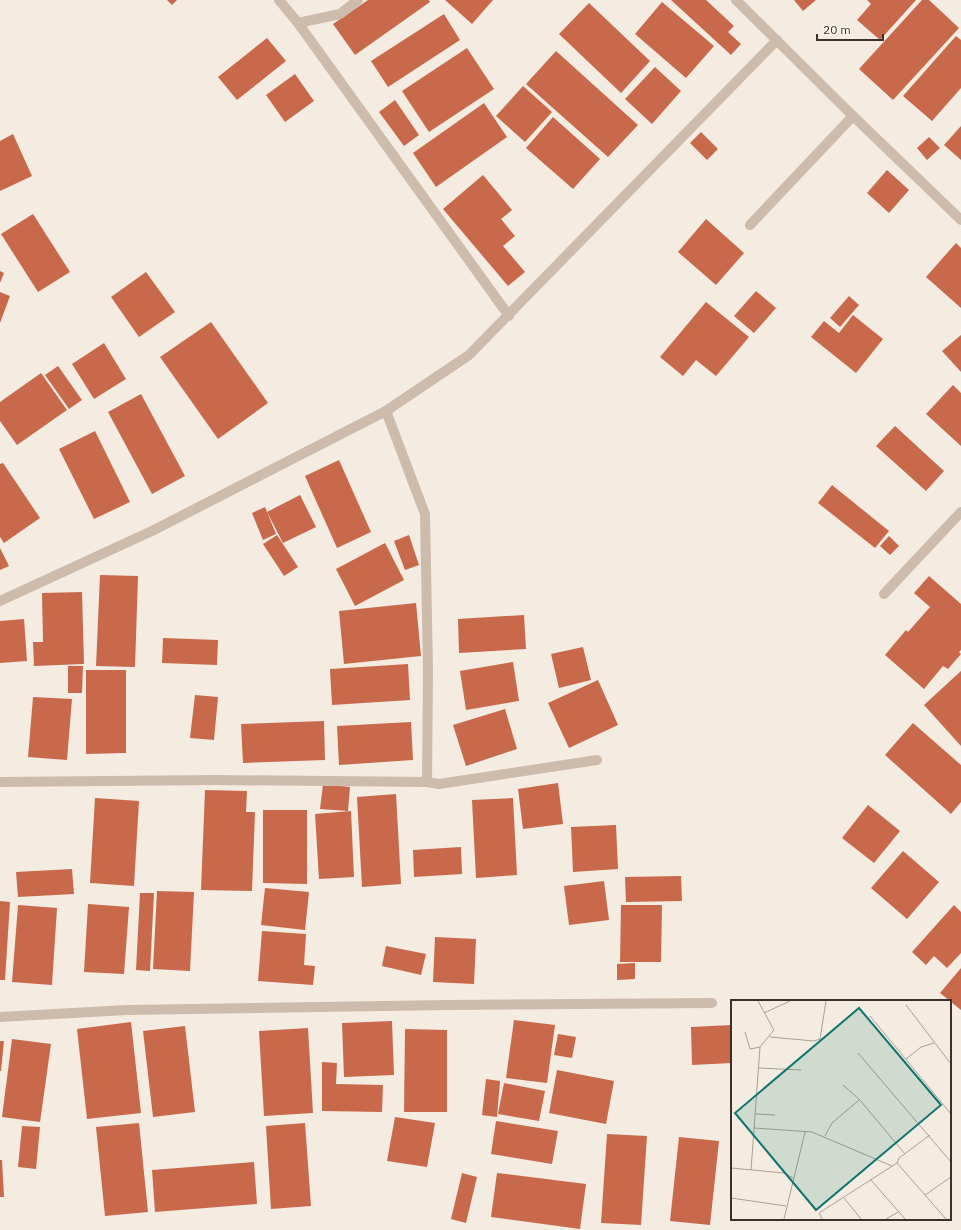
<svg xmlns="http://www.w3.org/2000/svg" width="961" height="1230" font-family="'IBM Plex Sans',sans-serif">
<rect width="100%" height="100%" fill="#f4ebe1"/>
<g fill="#c8694b">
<path d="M167,0h10l-5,5z"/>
<path d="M368,0h61l1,2 -75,53 -22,-31z"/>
<path d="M445,0h48l-21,24z"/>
<path d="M671,0h35l28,26 -6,6 13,12 -10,11z"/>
<path d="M794,0h22l-13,11z"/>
<path d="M867,0h49l-36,40 -23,-20 14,-16z"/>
<path d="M922,0h7l30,28 -66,72 -34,-31z"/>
<path d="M662,2l52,44 -28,32 -51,-44z"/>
<path d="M589,3l61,58 -29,32 -62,-59z"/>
<path d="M444,14l16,26 -72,47 -17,-26z"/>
<path d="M956,36l5,4v48l-29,33 -29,-25z"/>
<path d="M267,38l19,23 -49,39 -19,-23z"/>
<path d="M467,48l27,41 -65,43 -27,-41z"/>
<path d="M556,51l82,74 -30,32 -82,-73z"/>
<path d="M655,67l26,24 -29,33 -27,-25z"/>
<path d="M295,74l19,27 -29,21 -19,-27z"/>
<path d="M523,86l29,26 -27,30 -29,-26z"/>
<path d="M395,100l24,35 -15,11 -25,-34z"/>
<path d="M484,103l23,34 -71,50 -23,-34z"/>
<path d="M553,117l47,42 -27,30 -47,-41z"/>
<path d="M961,126v34l-17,-15z"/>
<path d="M701,132l17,17 -11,11 -17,-17z"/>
<path d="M13,134l19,42 -32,15v-50z"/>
<path d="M929,137l11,11 -13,12 -10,-12z"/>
<path d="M887,170l22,20 -20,23 -22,-20z"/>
<path d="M483,175l29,35 -11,9 14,17 -12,10 22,26 -17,14 -65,-77z"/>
<path d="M33,214l37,58 -32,20 -37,-58z"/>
<path d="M706,219l38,34 -28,32 -38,-33z"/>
<path d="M956,243l5,5v60l-35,-31z"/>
<path d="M0,271l4,2 -4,10z"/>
<path d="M146,272l29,40 -36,25 -28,-40z"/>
<path d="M756,291l20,17 -22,25 -20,-17z"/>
<path d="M0,292l10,4 -10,27z"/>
<path d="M849,296l10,9 -19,22 -10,-9z"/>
<path d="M706,302l43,35 -33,39 -20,-16 -13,16 -23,-19z"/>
<path d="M853,315l30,24 -27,34 -45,-36 13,-16 15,12z"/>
<path d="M211,322l57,81 -50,36 -58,-82z"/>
<path d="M961,335v37l-19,-21z"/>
<path d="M104,343l22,36 -32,20 -22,-35z"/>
<path d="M58,366l24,34 -13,9 -24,-34z"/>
<path d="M41,373l26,37 -50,35 -17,-24v-19z"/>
<path d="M953,385l8,8v53l-35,-32z"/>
<path d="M141,394l44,82 -33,18 -44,-82z"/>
<path d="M895,426l49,45 -18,20 -50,-45z"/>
<path d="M95,431l35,71 -36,17 -35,-70z"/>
<path d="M339,460l32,72 -34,16 -32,-72z"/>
<path d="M3,463l37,55 -36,25 -4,-6v-73z"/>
<path d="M832,485l57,46 -14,17 -57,-45z"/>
<path d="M300,495l16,32 -33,16 -16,-31z"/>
<path d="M265,507l11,27 -13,6 -11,-27z"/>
<path d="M277,535l21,32 -14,9 -21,-32z"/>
<path d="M409,535l10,30 -14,5 -11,-29z"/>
<path d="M889,536l10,10 -9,9 -10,-9z"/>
<path d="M385,543l19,37 -49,26 -19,-37z"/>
<path d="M0,548l9,18 -9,4z"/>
<path d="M100,575l38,1 -3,91 -39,-1z"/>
<path d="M929,576l32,28v46l-2,2 2,2 -13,15 -5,-3 -19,23 -39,-34 21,-25 2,2 22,-25 -16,-14z"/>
<path d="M82,592l2,72 -50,2 -1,-24h10l-1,-49z"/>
<path d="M416,603l5,53 -77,8 -5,-53z"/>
<path d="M524,615l2,34 -67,4 -1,-34z"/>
<path d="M24,619l3,42 -27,2v-42z"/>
<path d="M163,638l55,2 -1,25 -55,-2z"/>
<path d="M583,647l8,33 -32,8 -8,-34z"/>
<path d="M513,662l6,39 -53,9 -6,-39z"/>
<path d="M408,664l2,36 -78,5 -2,-36z"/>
<path d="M68,666h15l-1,27h-14z"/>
<path d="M86,670h40v83l-40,1z"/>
<path d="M961,671v75l-37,-41z"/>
<path d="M598,680l20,45 -49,23 -21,-45z"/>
<path d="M195,695l23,2 -4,43 -24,-2z"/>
<path d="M33,697l39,2 -5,61 -39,-3z"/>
<path d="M505,709l12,40 -51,17 -13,-41z"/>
<path d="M324,721l1,39 -82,3 -2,-39z"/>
<path d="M411,722l2,38 -74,5 -2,-39z"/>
<path d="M913,723l48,42v37l-10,12 -66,-59z"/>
<path d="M558,783l5,41 -40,5 -5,-40z"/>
<path d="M323,784l27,3 -2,24 -28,-2z"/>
<path d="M205,790l42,1 -1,21h9l-3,79 -51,-1z"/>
<path d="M396,794l5,90 -39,3 -5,-90z"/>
<path d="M95,798l44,3 -5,85 -44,-3z"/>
<path d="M513,798l4,77 -41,3 -4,-78z"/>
<path d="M868,805l32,26 -26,32 -32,-25z"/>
<path d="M263,810h44v74l-44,-1z"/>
<path d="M351,811l3,66 -35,2 -4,-65z"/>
<path d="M616,825l2,44 -45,3 -2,-45z"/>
<path d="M461,847l1,27 -48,3 -1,-27z"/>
<path d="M903,851l36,31 -32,37 -36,-31z"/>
<path d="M72,869l2,25 -56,3 -2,-25z"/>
<path d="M681,876l1,25 -56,1 -1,-25z"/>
<path d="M604,881l5,39 -40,5 -5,-39z"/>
<path d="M265,888l44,4 -4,38 -44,-5z"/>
<path d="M157,891l37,1 -4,79 -37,-2z"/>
<path d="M140,893h14l-4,78 -14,-1z"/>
<path d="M0,901l10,1 -5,78h-5z"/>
<path d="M88,904l41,3 -5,67 -40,-2z"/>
<path d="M18,905l39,3 -5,77 -40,-3z"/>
<path d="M621,905h41l-1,57h-41z"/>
<path d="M954,905l7,7v41l-14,15 -13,-12 -8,9 -14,-13z"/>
<path d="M262,931l44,3 -2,31 11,1 -2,19 -55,-4z"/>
<path d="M435,937l41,2 -2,45 -41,-2z"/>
<path d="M386,946l40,8 -5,21 -39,-9z"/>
<path d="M635,963v16l-18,1v-16z"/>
<path d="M961,968v42l-21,-17z"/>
<path d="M514,1020l41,5 -8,58 -41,-5z"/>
<path d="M392,1021l2,54 -50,2 -2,-54z"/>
<path d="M131,1022l10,91 -54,6 -10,-90z"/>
<path d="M732,1025v38l-40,2 -1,-38z"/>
<path d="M185,1026l10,86 -42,5 -10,-86z"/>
<path d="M308,1028l5,85 -49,3 -5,-85z"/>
<path d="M405,1029l42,1v82h-43z"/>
<path d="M558,1034l18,3 -4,21 -18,-3z"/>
<path d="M12,1039l39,5 -11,78 -38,-5z"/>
<path d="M0,1041h4l-3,30h-1z"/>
<path d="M322,1062l15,1 -1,21 47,1 -1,27 -60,-1z"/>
<path d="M557,1070l57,11 -8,43 -57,-11z"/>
<path d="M486,1079l14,2 -3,36 -15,-2z"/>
<path d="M504,1083l41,8 -6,30 -41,-7z"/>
<path d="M395,1117l40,6 -8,44 -40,-6z"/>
<path d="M496,1121l62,10 -6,33 -61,-10z"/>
<path d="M139,1123l9,89 -43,4 -9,-89z"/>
<path d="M305,1123l6,83 -40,3 -5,-83z"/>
<path d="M22,1126l18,1 -4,42 -18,-2z"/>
<path d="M607,1134l40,2 -6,89 -40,-2z"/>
<path d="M679,1137l40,4 -9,84 -40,-4z"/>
<path d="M0,1160h2l2,37h-4z"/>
<path d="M254,1162l3,42 -102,8 -3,-42z"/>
<path d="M462,1173l15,4 -11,46 -15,-4z"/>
<path d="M497,1173l89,11 -6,45 -89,-12z"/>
</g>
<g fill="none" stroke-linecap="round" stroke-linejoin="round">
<g stroke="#cdbbac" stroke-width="10">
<path d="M279,0l19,23 211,293"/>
<path d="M736,0l117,116 108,104"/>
<path d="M298,23l42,-9 18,-14"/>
<path d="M750,225l103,-109"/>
<path d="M386,411l39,103 3,155 -1,113"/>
<path d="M884,594l77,-82"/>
<path d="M0,601l154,-71 232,-119 83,-56 308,-315"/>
<path d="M0,782l216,-2 211,2 12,2 158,-24"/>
<path d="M0,1017l127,-7 321,-5 264,-2"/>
</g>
</g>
<g transform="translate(731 1000)">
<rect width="220" height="220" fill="#f4ebe1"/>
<path fill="none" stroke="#aaa098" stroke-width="1" d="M175,5l45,59M33,13l26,-12M139,16l81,98M14,32l5,17 10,-2M39,37l44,4 6,-2 6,-38M127,53l93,109M175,59l15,-12 13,-4M28,68l42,2M112,85l16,14 46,55M25,114l19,1M23,128l58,4 80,34M94,136l7,-13 27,-23M166,163l49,56M0,168l53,5 9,5M20,170l9,-123 14,-17 -16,-29M140,180l34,39M194,195l26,-18M0,198l55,8M113,198l17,21M53,219l21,-87M91,219l-3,-6 78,-50 2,-5 31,-23M155,219l12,-7"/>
<path fill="#0f766e" fill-opacity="0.15" stroke="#0f766e" stroke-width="2" d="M128,8l82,97 -125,105 -81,-97z"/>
<rect width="220" height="220" fill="none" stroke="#3b302b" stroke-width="2"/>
</g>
<path d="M817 34v6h66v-6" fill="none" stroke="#3b302b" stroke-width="2"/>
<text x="823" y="34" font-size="12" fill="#3b302b" stroke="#fbf5ee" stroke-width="3" paint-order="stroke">20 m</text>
</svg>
